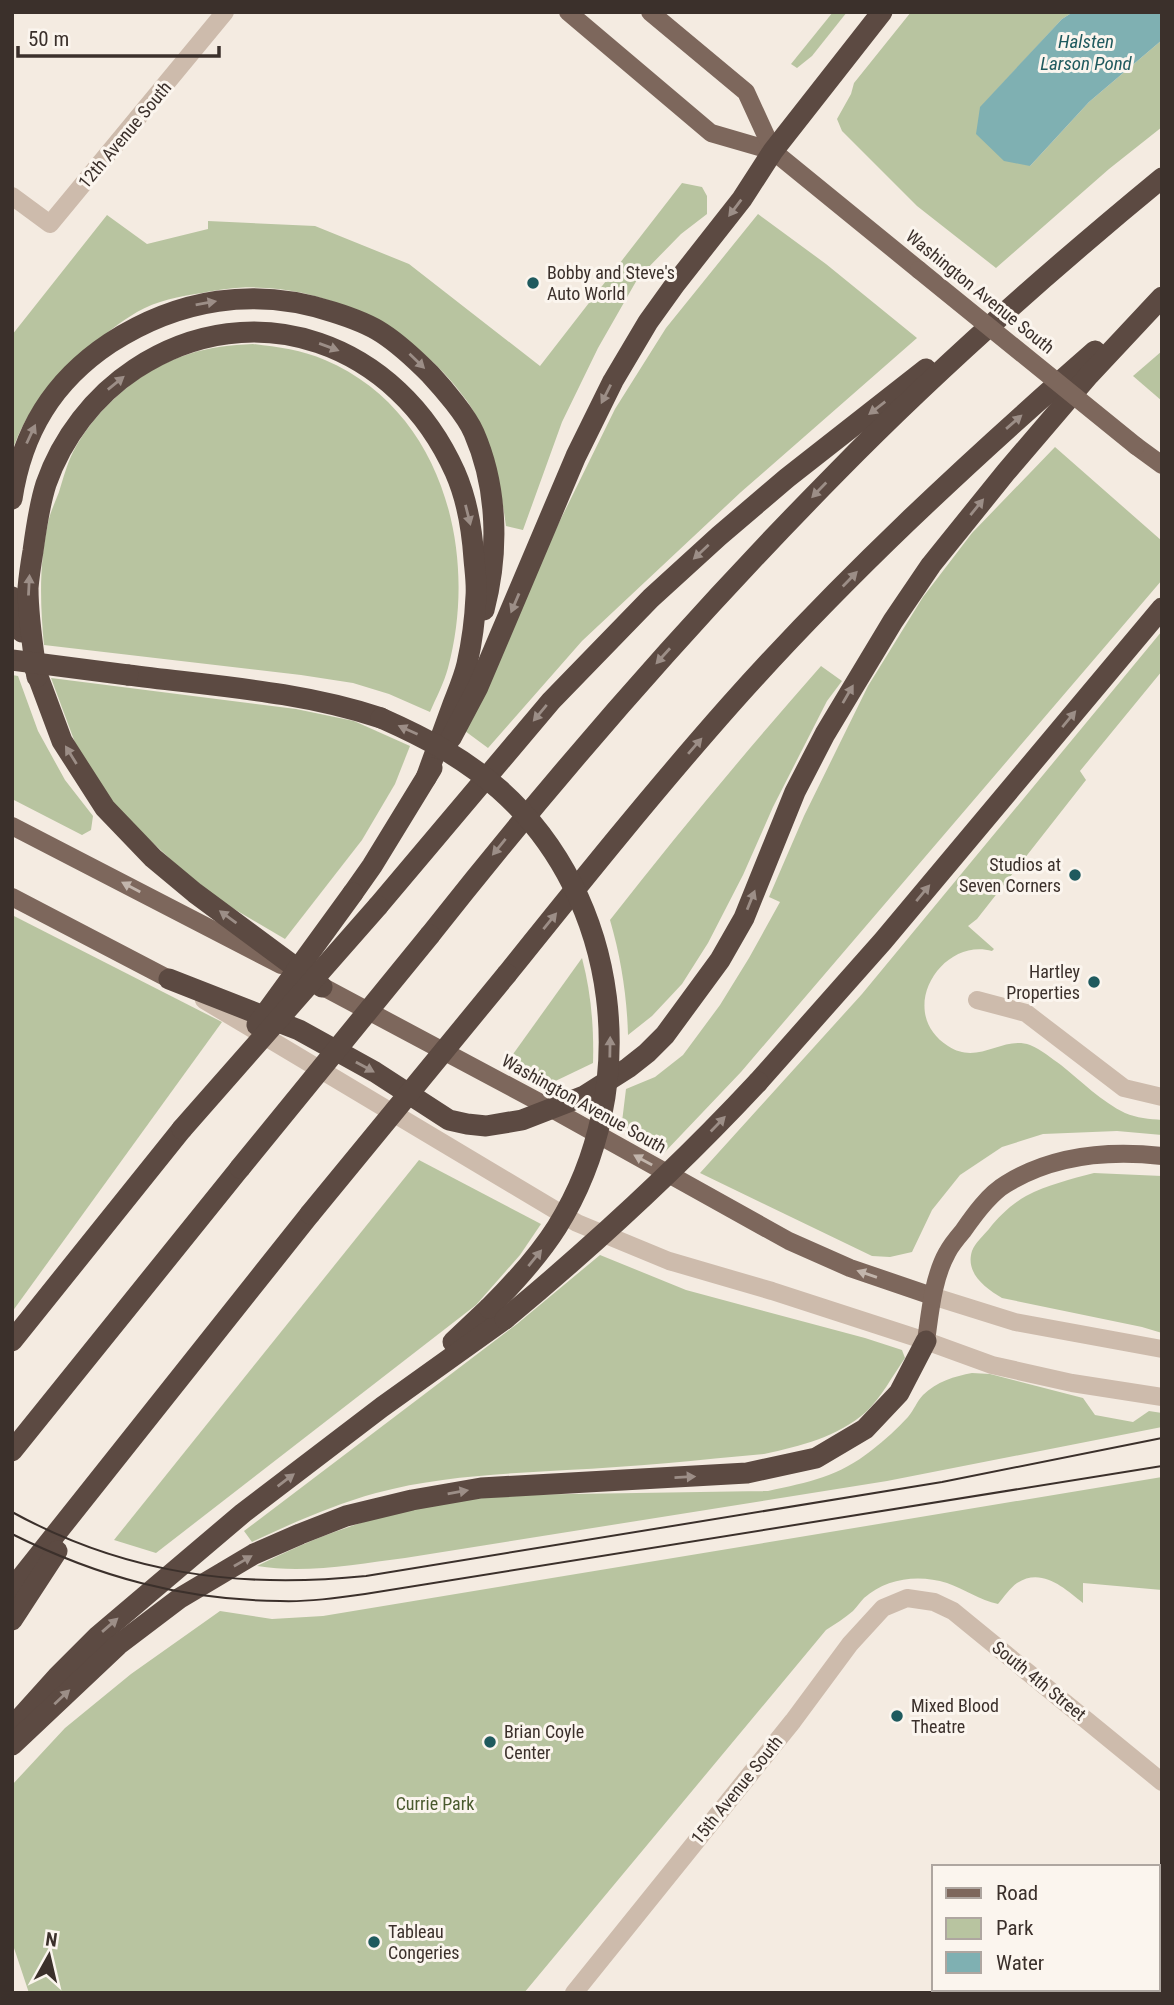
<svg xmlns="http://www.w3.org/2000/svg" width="1174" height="2005" font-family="'Roboto Condensed',sans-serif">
<rect width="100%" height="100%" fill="#f4ebe1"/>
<g fill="#b8c4a0">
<path d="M833,12h14l-35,44 -15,12 -6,-4z"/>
<path d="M911,12h162l-11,7 -82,89 50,58 59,-64 73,-62v87l-53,42 -113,99 -79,-62 -75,-75 -5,-12 14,-25 3,-11z"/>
<path d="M682,183l20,4 5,9v18l-26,20 -43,44 -40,70 -36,74 -39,108 -17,-4c-6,-42 -14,-89 -39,-125 -44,-63 -125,-109 -201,-113 -21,-2 -44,1 -64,5 -22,3 -46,8 -65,19 -17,10 -33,23 -47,35 -35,28 -64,62 -78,105v-117l95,-120 40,29 61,-15v-8l107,5 94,38 131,102z"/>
<path d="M758,214l68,50 91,74 -176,154 -159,149 -94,107 -23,-17 83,-186 67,-136 51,-81z"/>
<path d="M253,344c24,3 49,6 72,16 118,50 154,193 123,308 -4,15 -12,30 -18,44l-41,-18 -36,-11 -52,-8 -257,-30c-4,-40 -5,-82 4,-122 2,-10 7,-21 11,-31 4,-13 8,-28 14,-40 23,-44 69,-84 116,-98 21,-7 42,-9 64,-10z"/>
<path d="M1162,351v50l-29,-25z"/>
<path d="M1055,447l107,94v39l-421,492 -78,82 -42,-24 5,-41 29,-12 28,-22 37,-50 29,-47 31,-56 -11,-5 35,-81 64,-130 55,-89 49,-64z"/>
<path d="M1162,631v40l-82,100 6,9 -109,139 -9,7 26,23 -2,2c-51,-14 -97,61 -44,95 30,20 55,-11 82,-1 12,5 21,13 31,20 20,16 41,37 64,48 12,5 24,6 37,7v15l-45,-4 -74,3 -41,13 -42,28 -28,35 -20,42 -22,5 -18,-1 -172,-83 162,-179z"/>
<path d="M821,666l21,15 -15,20 -54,106 -30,68 -35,68 -26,41 -30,32 -24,19c-1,-39 -7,-77 -18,-115 68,-87 138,-171 211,-254z"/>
<path d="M12,675l6,1 20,55 27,49 28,36 -2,14 -9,5 -70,-36z"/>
<path d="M51,678l245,31 58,12 56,25 -15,38 -33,56 -77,99 -61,-36 -43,-34 -42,-39 -33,-34 -29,-48z"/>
<path d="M12,915l210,107 -210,290z"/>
<path d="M582,958c9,35 12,68 11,105l-48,23 -34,-29z"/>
<path d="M419,1160l122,64 -21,31 -44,50 -320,248 -42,-13z"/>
<path d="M1094,1173l68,3v157l-20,-6 -140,-29c-17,-10 -37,-25 -30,-47 3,-8 12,-16 17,-22 10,-13 23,-25 37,-33 21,-11 45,-17 68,-23z"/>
<path d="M600,1255l86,35 179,48 37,12 3,8c-12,17 -24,40 -39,54 -29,25 -65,34 -102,42 -65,6 -131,13 -197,16 -64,4 -128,6 -191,23 -43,12 -84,30 -124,49l-8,-11 273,-207z"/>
<path d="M972,1373l18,1 93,24 12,17 38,7 16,-11 13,2v14l-275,54 -482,77c-48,6 -100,16 -148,8 29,-14 58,-28 89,-38 51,-19 109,-28 163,-33l259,-4c41,-9 70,-14 104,-41 13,-10 25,-21 36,-33 6,-7 9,-16 15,-22 13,-13 32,-19 49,-22z"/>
<path d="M1162,1477v113l-79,-7v20c-19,-15 -41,-36 -66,-20 -7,5 -13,14 -19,21 -18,-4 -34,-15 -51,-21 -28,-9 -61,-5 -83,15 -4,4 -7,9 -11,13 -8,7 -18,13 -27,19l-302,363h-495l-17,-51v-157l53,-57 66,-54 89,-63 52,8 51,-3z"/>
</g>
<path fill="#7fb0b2" d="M1073,12h89v28l-73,62 -59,64 -26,-5 -28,-27 4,-27 82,-88z"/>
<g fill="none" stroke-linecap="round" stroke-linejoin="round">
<g stroke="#cdbbac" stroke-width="18">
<path d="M12,196l38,28 175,-212"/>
<path d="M204,1000l373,223 92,38 103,30 154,50 66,24 80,18 90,14"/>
<path d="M977,1000l49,13 98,75 38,9"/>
<path d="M932,1296l83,26 147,27"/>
<path d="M574,1993l219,-272 57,-77 33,-36 24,-10 27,4 19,9 209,171"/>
</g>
<g stroke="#7d675c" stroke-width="18">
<path d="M568,12l143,121 62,18 146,119"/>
<path d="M650,12l96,80 27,59"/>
<path d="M1136,446l26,19"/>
<path d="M12,826l269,139"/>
<path d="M12,897l157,82"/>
<path d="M312,981l240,128 237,132 61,27 82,28"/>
<path d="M926,1341c4,-28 7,-63 21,-88 4,-8 10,-15 16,-22 11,-16 26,-37 43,-47 47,-29 102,-34 156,-28"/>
</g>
<g stroke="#5c4a42" stroke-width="21">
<path d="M12,499c10,-67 41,-118 98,-156 68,-44 145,-57 223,-31 16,5 34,11 49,21 17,11 33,26 48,41 13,14 37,42 44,59 24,55 25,120 10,177"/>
<path d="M12,597l10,35"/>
<path d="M34,666l28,75 43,67 48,50 42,35 127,94"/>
<path d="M128,675c85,11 172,16 253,43"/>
<path d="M37,677c-4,-29 -9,-59 -9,-89 1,-12 3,-25 5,-37 3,-22 6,-45 13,-67 16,-46 48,-88 89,-115 120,-79 263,-25 320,103 12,27 17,57 19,87 1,12 3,25 2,37 -1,22 -4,46 -9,68 -3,13 -9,27 -14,40 -9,24 -18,49 -27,74"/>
<path d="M451,738l27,-51 98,-231 37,-75 35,-59 28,-39 66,-84 31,-48 109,-139"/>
<path d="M353,893l19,-27 60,-98"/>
<path d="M378,906l173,-205 100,-103 68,-62 68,-58 139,-109"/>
<path d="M430,935c127,-161 262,-316 406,-462 102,-104 213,-202 326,-295"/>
<path d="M507,974c73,-91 146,-182 223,-269 113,-127 238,-243 365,-354"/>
<path d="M169,979l130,51 76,42 74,48 18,4 19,2 36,-6 62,-24 44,-28 19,-15 18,-18 55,-75 24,-42 51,-126 30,-58 68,-113 38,-56 75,-93 83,-97 73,-78"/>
<path d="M758,1082l125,-141 279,-333"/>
<path d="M12,1341l170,-212"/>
<path d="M453,1342l36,-34"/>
<path d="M12,1451l228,-283"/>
<path d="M12,1589l298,-375"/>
<path d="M12,1620l45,-69"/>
<path d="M12,1727l45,-50 41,-41 145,-123 139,-106 123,-88"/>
<path d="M12,1745l106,-100 62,-47 74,-44 46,-20 46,-18 66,-16 69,-12 266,-15 69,-15 49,-29 34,-36 27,-52"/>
</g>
<g stroke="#3b302b" stroke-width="2">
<path d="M12,1512c113,62 227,77 354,64l576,-94 220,-44"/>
<path d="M12,1534c86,43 171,66 268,67 28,1 57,-3 85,-7l797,-128"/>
</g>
<path stroke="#7d675c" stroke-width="18" d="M919,270l217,176"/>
<g stroke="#5c4a42" stroke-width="21">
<path d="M12,660l116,15"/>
<path d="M381,718c45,20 81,39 118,71 123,109 144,300 58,438 -19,30 -43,56 -68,81"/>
<path d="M257,1025l96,-132"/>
<path d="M182,1129l196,-223"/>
<path d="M240,1168l190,-233"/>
<path d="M310,1214l197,-240"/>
<path d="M505,1319c89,-74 174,-152 253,-237"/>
</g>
</g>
<defs><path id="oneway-solid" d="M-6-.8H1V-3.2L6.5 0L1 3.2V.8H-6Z" transform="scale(1.75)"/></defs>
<g fill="#9c8e87">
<use href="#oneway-solid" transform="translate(735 208) rotate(127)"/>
<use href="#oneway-solid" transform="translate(206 303) rotate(-10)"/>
<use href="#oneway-solid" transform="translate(329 347) rotate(20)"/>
<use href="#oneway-solid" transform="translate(417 361) rotate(44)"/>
<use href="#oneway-solid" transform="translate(116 383) rotate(-39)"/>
<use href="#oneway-solid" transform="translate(606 394) rotate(117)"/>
<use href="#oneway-solid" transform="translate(877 408) rotate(142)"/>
<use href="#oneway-solid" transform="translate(1014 422) rotate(-41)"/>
<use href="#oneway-solid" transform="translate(31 434) rotate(-65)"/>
<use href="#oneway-solid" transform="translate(819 490) rotate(134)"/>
<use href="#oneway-solid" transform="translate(977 507) rotate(-51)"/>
<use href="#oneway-solid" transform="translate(468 515) rotate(76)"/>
<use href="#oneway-solid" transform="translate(701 552) rotate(137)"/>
<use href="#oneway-solid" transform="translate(850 579) rotate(-46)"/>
<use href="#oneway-solid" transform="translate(29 585) rotate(-87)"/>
<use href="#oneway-solid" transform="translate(515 603) rotate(113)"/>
<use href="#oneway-solid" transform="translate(663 656) rotate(132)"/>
<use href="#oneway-solid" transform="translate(848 694) rotate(-60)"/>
<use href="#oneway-solid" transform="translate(540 713) rotate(130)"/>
<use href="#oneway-solid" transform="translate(1069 719) rotate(-50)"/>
<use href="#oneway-solid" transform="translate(408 730) rotate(-156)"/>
<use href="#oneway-solid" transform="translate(695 746) rotate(-49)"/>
<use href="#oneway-solid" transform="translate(71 755) rotate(-122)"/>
<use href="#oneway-solid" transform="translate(499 847) rotate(129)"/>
<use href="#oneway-solid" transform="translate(923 893) rotate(-50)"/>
<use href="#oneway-solid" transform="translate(751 900) rotate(-68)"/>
<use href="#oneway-solid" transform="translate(228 917) rotate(-144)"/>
<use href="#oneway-solid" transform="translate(550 921) rotate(-51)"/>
<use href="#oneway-solid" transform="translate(610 1047) rotate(-89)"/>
<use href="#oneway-solid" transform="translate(365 1067) rotate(29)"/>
<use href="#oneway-solid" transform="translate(718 1124) rotate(-46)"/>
<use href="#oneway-solid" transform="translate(535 1258) rotate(-51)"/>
<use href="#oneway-solid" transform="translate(685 1477) rotate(-3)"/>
<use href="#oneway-solid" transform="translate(286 1480) rotate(-37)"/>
<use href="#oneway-solid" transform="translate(458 1492) rotate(-10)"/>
<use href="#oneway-solid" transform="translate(243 1561) rotate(-30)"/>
<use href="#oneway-solid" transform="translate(110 1625) rotate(-41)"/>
<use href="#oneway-solid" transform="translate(62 1697) rotate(-43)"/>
</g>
<g fill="#c2b5ac">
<use href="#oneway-solid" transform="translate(131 887) rotate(-152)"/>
<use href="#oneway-solid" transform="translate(643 1160) rotate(-151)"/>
<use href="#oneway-solid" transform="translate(867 1274) rotate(-161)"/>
</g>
<g fill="#1f5a5e" stroke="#fbf5ee" stroke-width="2.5">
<circle cx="533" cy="283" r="7"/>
<circle cx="1075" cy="875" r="7"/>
<circle cx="1094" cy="982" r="7"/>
<circle cx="897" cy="1716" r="7"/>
<circle cx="490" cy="1742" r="7"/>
<circle cx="374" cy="1942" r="7"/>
</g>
<g text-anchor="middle" stroke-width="6" stroke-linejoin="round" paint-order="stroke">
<g font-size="18" fill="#3b302b" stroke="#fbf5ee">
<text transform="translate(125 135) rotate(-50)" y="6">12th Avenue South</text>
<text transform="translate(980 292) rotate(39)" y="6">Washington Avenue South</text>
<text transform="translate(584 1104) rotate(29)" y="6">Washington Avenue South</text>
<text transform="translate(1039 1681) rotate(39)" y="6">South 4th Street</text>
<text transform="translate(737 1790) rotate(-51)" y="6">15th Avenue South</text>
</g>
<g font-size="18" fill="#3b302b" stroke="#fbf5ee" text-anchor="start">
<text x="547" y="279">Bobby and Steve's<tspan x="547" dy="21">Auto World</tspan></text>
<text x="1061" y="871" text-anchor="end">Studios at<tspan x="1061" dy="21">Seven Corners</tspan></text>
<text x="1080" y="978" text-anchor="end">Hartley<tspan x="1080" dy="21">Properties</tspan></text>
<text x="911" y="1712">Mixed Blood<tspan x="911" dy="21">Theatre</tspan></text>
<text x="504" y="1738">Brian Coyle<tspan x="504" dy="21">Center</tspan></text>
<text x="388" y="1938">Tableau<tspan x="388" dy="21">Congeries</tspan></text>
</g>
<g font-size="18" fill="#4a5a2e" stroke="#fbf5ee">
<text x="435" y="1810">Currie Park</text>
</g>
<g font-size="19" font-style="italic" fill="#1f5a5e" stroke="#fbf5ee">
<text x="1086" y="48">Halsten<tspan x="1086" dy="22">Larson Pond</tspan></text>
</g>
</g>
<rect width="1174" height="2005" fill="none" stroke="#3b302b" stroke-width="28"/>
<rect x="932" y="1865" width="228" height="126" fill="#fbf5ee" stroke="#aea6a0" stroke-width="2"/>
<rect x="946" y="1888" width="35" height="10" fill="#7d675c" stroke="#aea6a0" stroke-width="2"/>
<text x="996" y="1900" font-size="21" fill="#3b302b">Road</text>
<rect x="946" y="1918" width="35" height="21" fill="#b8c4a0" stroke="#aea6a0" stroke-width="2"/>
<text x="996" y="1935" font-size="21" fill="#3b302b">Park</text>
<rect x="946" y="1952" width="35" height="21" fill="#7fb0b2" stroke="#aea6a0" stroke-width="2"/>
<text x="996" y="1970" font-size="21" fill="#3b302b">Water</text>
<g transform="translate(49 1956) rotate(8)" stroke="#fbf5ee" stroke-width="5" paint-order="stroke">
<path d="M0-5L12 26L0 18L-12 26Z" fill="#3b302b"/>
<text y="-10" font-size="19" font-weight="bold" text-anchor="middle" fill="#3b302b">N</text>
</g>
<path d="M18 46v10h201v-10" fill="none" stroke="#3b302b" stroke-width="3.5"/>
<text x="28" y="46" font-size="21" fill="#3b302b" stroke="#fbf5ee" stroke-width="5" paint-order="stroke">50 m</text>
</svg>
